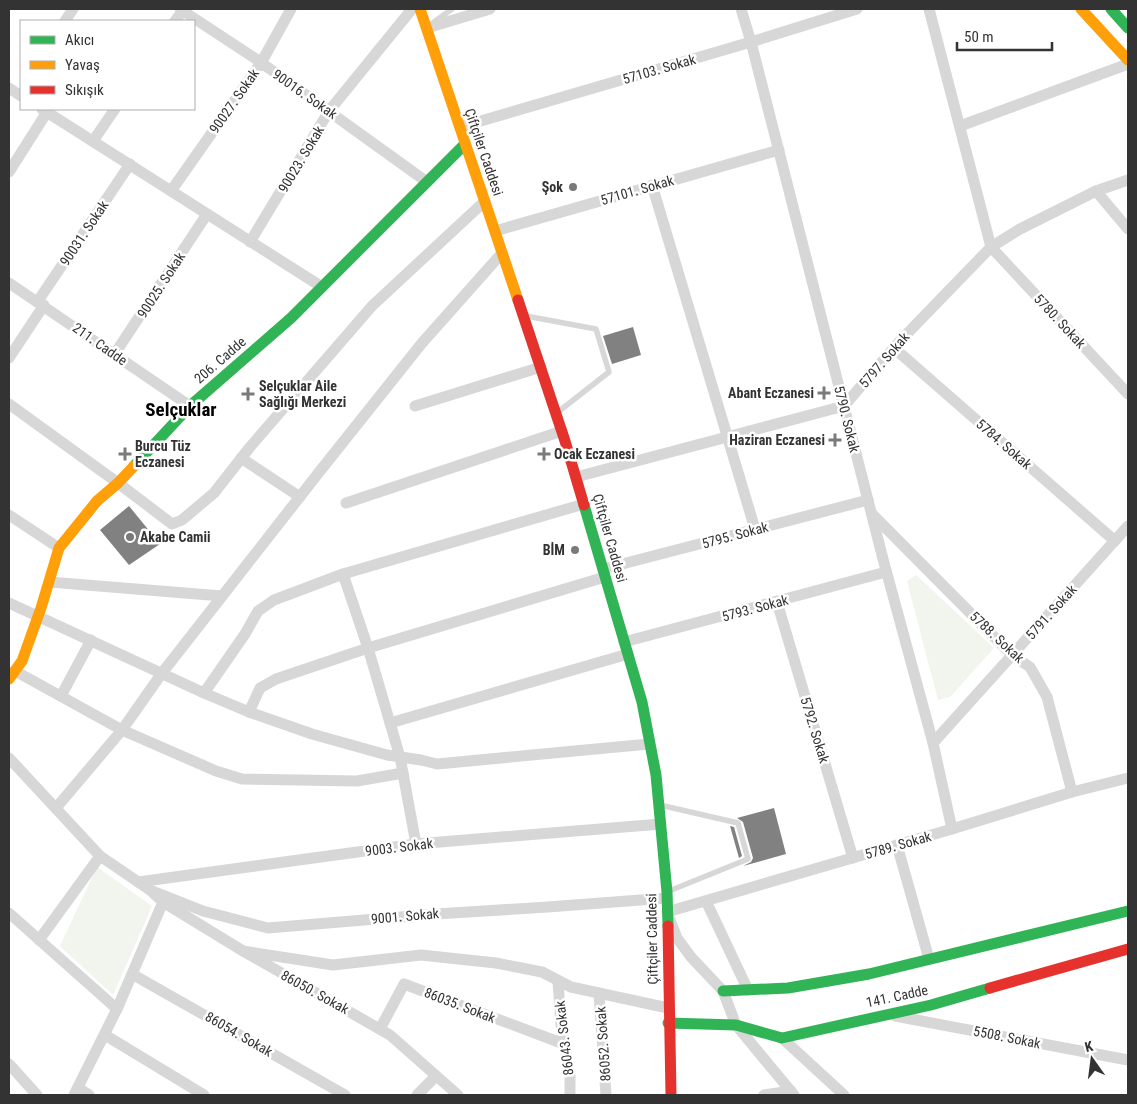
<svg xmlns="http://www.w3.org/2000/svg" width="1137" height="1104" font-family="'Roboto Condensed',sans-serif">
<rect width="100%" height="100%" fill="#fff"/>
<g fill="#f1f5ed">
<path d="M916,575l78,73 -44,49 -12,3 -31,-119z"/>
<path d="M97,867l55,39 -39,89 -53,-49z"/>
</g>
<g fill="#818181">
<path d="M633,327l8,28 -29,9 -9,-28z"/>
<path d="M129,506l31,38 -31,21 -29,-35z"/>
<path d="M774,808l12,46 -43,12 8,-4 2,-4 -10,-36 -6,-4z"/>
<path d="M730,826l4,1 8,29 -3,2z"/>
</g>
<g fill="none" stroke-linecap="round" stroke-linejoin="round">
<g stroke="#d7d7d7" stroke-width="5.5">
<path d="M434,22l18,-13"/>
<path d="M526,316l70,13 13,43 -51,40"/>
<path d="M660,805l78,18 10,36 -79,32"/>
</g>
<g stroke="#d7d7d7" stroke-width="11">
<path d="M180,9l76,50 171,123"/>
<path d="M741,9l10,33 132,517 50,184 19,86"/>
<path d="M929,9l62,238 137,147"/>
<path d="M65,21l8,-12"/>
<path d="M175,21l9,-12"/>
<path d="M427,28l63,-19"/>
<path d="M9,88l12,8"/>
<path d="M42,109l280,178"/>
<path d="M960,126l168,-62"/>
<path d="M460,127l291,-85 106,-33"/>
<path d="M93,141l22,-32"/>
<path d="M9,172l38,-60"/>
<path d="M652,185l103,344"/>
<path d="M171,191l90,-128 30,-54"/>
<path d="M1096,191l32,38"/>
<path d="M495,231l284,-81"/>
<path d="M250,242l79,-131 83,-102"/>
<path d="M9,283l181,123"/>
<path d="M38,301l92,-137"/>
<path d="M894,348l221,193"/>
<path d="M114,355l93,-141"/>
<path d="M9,358l35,-53"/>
<path d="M9,404l109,79 54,41 10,-4 32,-27 36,-46 122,-141 113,-105"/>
<path d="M415,406l126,-39"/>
<path d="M241,458l59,39"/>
<path d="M576,477l268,-71 54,-63 93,-96 29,-18 76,-38 32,-11"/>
<path d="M346,503l216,-72"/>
<path d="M872,514l140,141 18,12 17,30 25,95"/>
<path d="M9,515l50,33"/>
<path d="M603,569l265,-69"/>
<path d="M343,574l25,74 32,109 16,87"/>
<path d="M49,582l173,14"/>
<path d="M777,602l76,256"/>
<path d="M9,603l195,90 45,19 63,22 75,21 34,5 16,4 212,-20"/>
<path d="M624,642l262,-70"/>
<path d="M15,671l107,59 94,41 26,8 115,2 46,-8"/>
<path d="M204,693l41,-59 13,-23 16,-11 69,-26 241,-70"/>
<path d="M61,696l30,-56"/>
<path d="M249,712l11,-24 16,-9 92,-31 237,-71"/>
<path d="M390,723l238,-69"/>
<path d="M933,743l195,-217"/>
<path d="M9,758l91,98 50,34 13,12 -46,107 -43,86"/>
<path d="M56,808l66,-78 40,-57 158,-202 102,-128 80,-90"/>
<path d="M897,845l32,114"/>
<path d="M138,882l278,-38 245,-20"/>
<path d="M150,890l53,21 65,17 168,-14 112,-7 119,-9"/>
<path d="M706,901l42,89"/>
<path d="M163,902l80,49 147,84 68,60"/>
<path d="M9,913l108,96"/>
<path d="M39,940l61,-84"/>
<path d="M243,951l90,14 88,-10 75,8 46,9 29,15 97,21"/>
<path d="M132,974l213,121"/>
<path d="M558,981l3,44 9,51v19"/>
<path d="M599,993l7,102"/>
<path d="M895,1016l233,44"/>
<path d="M380,1029l24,-45 160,60"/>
<path d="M105,1035l99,60"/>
<path d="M782,1038l62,57"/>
<path d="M9,1064l28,31"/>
<path d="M78,1088l11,7"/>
<path d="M417,1095l19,-19"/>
<path d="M764,1095l27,-4"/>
<path d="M794,1095l-58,-70 -13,-34 -32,-34 -14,-19 -10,-26 285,-83 120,-37 56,-14"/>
</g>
<g stroke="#30b455" stroke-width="11">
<path d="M1111,9l17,19"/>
<path d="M134,466l56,-60 101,-88 174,-174"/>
<path d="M584,505l58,197 14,73 11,117 1,34"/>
<path d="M723,991l65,-3 81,-14 259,-63"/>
<path d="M668,1023l68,2 46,13 149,-33 59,-17"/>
</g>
<g stroke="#ff9f0a" stroke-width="11">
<path d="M420,9l98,291"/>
<path d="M1081,9l47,51"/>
<path d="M9,679l13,-18 19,-53 18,-60 38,-47 21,-18 16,-17"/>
</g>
<g stroke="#e5322d" stroke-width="11">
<path d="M518,300l47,141 19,64"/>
<path d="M668,926l3,169"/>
<path d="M990,988l138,-39"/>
</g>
</g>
<g fill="#7a7a7a" stroke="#fff" stroke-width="2">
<circle cx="573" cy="187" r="5"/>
<path d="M821.5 385.5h5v5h5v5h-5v5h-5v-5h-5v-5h5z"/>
<path d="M245.5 386.5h5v5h5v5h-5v5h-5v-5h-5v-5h5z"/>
<path d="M832.5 432.5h5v5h5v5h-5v5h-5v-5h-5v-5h5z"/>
<path d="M122.5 446.5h5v5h5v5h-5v5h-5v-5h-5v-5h5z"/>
<path d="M541.5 446.5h5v5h5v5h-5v5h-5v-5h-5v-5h5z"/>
<circle cx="130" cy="537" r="5"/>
<circle cx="575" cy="550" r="5"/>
</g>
<g text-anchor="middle" stroke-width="5" stroke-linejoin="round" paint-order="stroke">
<g font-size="14" fill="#333" stroke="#fff">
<text transform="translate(659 69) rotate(-16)" y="5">57103. Sokak</text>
<text transform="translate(305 94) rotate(35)" y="5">90016. Sokak</text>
<text transform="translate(234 101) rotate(-55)" y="5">90027. Sokak</text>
<text transform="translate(484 152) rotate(71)" y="5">Çiftçiler Caddesi</text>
<text transform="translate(301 159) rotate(-59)" y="5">90023. Sokak</text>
<text transform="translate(637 190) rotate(-16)" y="5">57101. Sokak</text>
<text transform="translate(84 233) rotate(-56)" y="5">90031. Sokak</text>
<text transform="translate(161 285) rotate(-57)" y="5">90025. Sokak</text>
<text transform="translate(1060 321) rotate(47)" y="5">5780. Sokak</text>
<text transform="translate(100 344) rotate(35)" y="5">211. Cadde</text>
<text transform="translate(220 360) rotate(-41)" y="5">206. Cadde</text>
<text transform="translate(884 360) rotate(-49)" y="5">5797. Sokak</text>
<text transform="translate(847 419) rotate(76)" y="5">5790. Sokak</text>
<text transform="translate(1004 444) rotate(41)" y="5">5784. Sokak</text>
<text transform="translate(735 535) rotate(-15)" y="5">5795. Sokak</text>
<text transform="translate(610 538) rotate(74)" y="5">Çiftçiler Caddesi</text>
<text transform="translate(755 608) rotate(-15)" y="5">5793. Sokak</text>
<text transform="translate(1051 612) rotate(-48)" y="5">5791. Sokak</text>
<text transform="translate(997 637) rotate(43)" y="5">5788. Sokak</text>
<text transform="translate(815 730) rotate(73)" y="5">5792. Sokak</text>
<text transform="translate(898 845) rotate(-16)" y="5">5789. Sokak</text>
<text transform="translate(399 847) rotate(-7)" y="5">9003. Sokak</text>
<text transform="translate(405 916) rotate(-5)" y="5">9001. Sokak</text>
<text transform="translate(652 939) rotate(-91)" y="5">Çiftçiler Caddesi</text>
<text transform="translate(315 992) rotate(29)" y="5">86050. Sokak</text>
<text transform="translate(897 996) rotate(-12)" y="5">141. Cadde</text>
<text transform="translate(460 1005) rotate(21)" y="5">86035. Sokak</text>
<text transform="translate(239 1034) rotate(30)" y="5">86054. Sokak</text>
<text transform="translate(1007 1037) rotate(11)" y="5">5508. Sokak</text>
<text transform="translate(564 1038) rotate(-97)" y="5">86043. Sokak</text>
<text transform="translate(603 1044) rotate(-94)" y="5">86052. Sokak</text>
</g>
<g font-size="14" font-weight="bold" fill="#333" stroke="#fff" text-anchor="end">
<text x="563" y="192">Şok</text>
<text x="259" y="391" text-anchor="start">Selçuklar Aile<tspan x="259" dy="16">Sağlığı Merkezi</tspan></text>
<text x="814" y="398">Abant Eczanesi</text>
<text x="825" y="445">Haziran Eczanesi</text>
<text x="135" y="451" text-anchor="start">Burcu Tüz<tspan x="135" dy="16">Eczanesi</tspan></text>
<text x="554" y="459" text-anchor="start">Ocak Eczanesi</text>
<text x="140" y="542" text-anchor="start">Akabe Camii</text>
<text x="565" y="555">BİM</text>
</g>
<g font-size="19" font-weight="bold" fill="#000" stroke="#fff">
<text x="181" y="416">Selçuklar</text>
</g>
</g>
<rect width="1137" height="1104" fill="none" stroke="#333333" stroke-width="20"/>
<rect x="20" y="20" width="175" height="90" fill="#ffffff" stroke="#adadad"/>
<rect x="30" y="36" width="25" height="8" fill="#30b455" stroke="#adadad"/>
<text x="65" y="45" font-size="15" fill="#333333">Akıcı</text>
<rect x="30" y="61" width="25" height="8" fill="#ff9f0a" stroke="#adadad"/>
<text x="65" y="70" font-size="15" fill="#333333">Yavaş</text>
<rect x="30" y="86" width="25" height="8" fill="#e5322d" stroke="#adadad"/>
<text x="65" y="95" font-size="15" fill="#333333">Sıkışık</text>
<g transform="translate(1092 1059) rotate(346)" stroke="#ffffff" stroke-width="4" paint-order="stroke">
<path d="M0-4L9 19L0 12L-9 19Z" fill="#333333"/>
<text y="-8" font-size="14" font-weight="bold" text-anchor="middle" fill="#333333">K</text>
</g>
<path d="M957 42v8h95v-8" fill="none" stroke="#333333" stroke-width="2.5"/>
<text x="964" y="42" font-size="15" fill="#333333" stroke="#ffffff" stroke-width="4" paint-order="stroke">50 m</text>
</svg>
